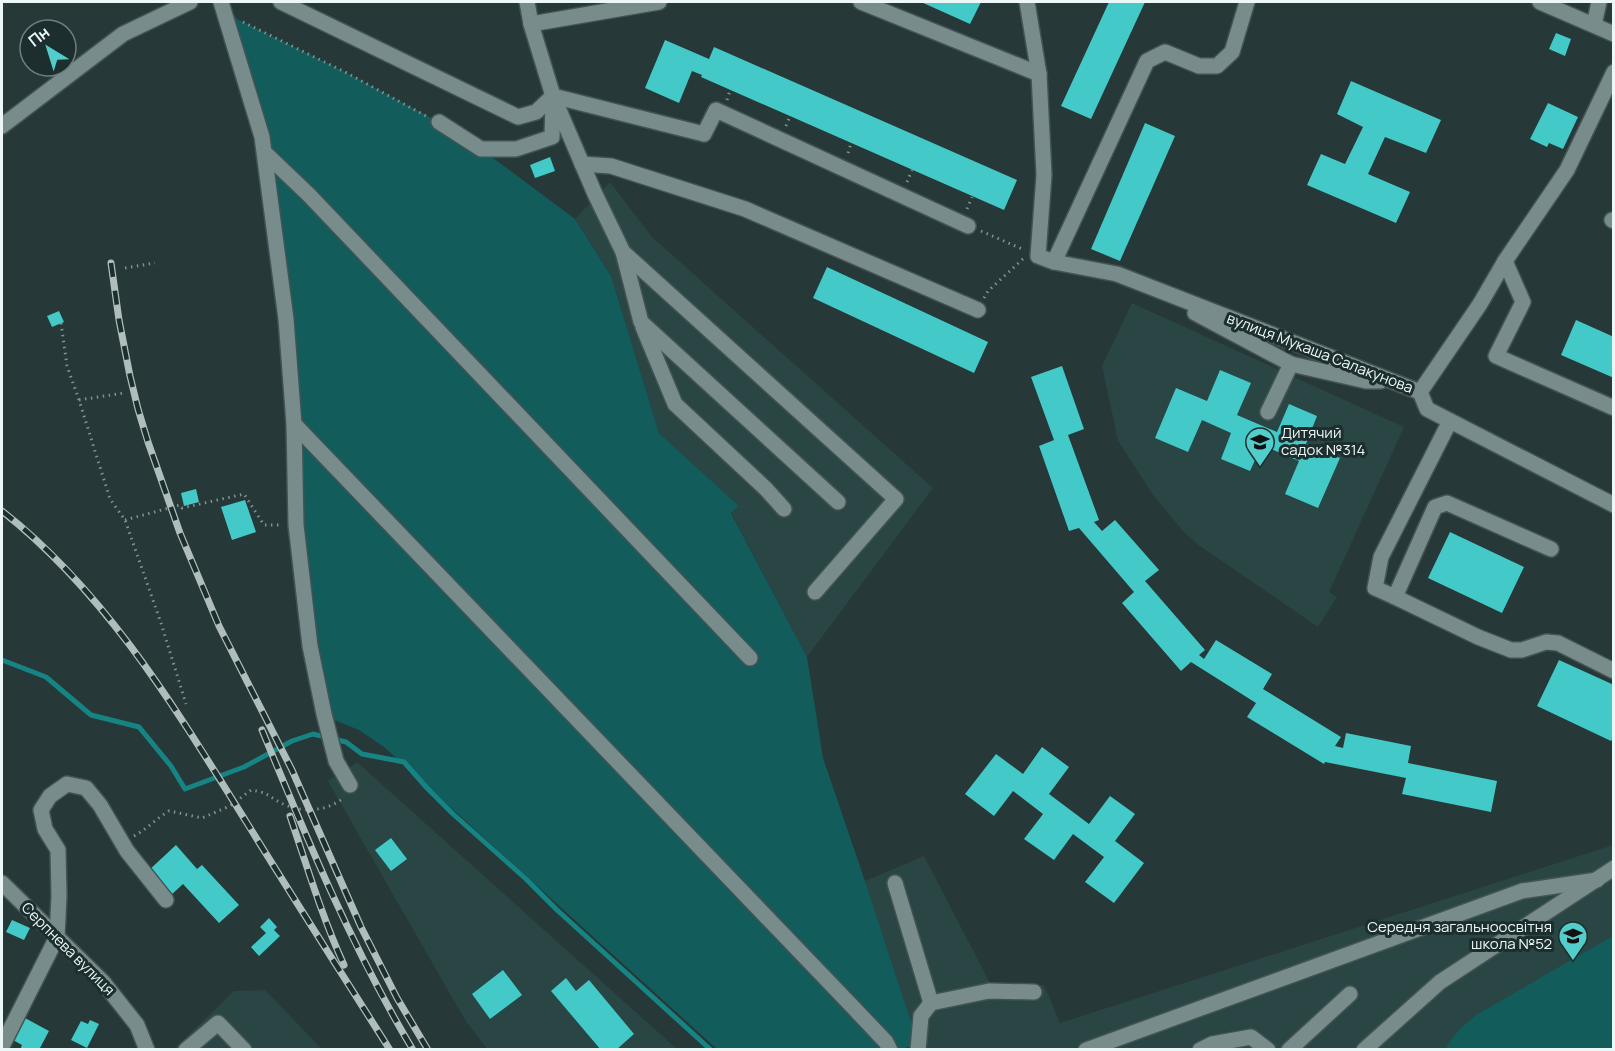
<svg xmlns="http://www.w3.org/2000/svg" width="1615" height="1051" font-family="Manrope,sans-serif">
<rect width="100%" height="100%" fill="#263837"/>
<g fill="#294544">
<path d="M610,182l42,55 281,251 -126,169 -76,-145 8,-6 -80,-73 -48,-157 -36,-57z"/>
<path d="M1132,303l272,124 -75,165 8,5 -19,30 -121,-83 -15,-14 -29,-35 -35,-54 -16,-75z"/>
<path d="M357,762l320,287h-190l-22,-29 -137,-239z"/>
<path d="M1613,845v204h-693l-55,-168 59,-25 66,127 54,2 16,38z"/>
<path d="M265,990l57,59 -149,1 61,-59z"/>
</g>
<g fill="#135c5c">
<path d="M225,2l12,17 108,53 94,50 42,27 94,70 36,57 48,157 80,73 -8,7 76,144 16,101 42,123 53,162 -17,7 -184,-1 -333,-302 -25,-17 -25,-10 -24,-74 -16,-222 -31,-287z"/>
<path d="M1613,936v113h-167c6,-14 18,-24 30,-34z"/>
</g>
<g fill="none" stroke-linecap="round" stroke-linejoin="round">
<path stroke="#158483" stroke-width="5" d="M2,660l44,17 45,38 48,12 32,39 14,23 59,-22 48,-26 21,-7 33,8 16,12 42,8 23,26 26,26 73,65 31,31 154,140"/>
</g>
<g fill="#43c9c8">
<path d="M921,2h60l-11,22z"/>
<path d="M1109,2h36l-54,117 -30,-13z"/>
<path d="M1556,33l15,6 -6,17 -16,-7z"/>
<path d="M665,40l44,19 5,-12 303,133 -13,30 -303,-133 1,-2 -10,-4 -13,32 -34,-15z"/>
<path d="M1351,81l90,39 -15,33 -41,-16 -17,37 42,18 -14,31 -89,-38 14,-31 24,10 18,-37 -26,-13z"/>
<path d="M1548,103l30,14 -15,32 -14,-6 -2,4 -17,-8z"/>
<path d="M1145,123l30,13 -55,125 -29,-12z"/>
<path d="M550,157l5,14 -20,7 -5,-13z"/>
<path d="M827,267l161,75 -14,31 -161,-75z"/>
<path d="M59,311l5,11 -12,5 -5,-11z"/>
<path d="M1576,320l38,17v41l-53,-23z"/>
<path d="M1062,366l22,63 -16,6 31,85 -5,2 8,9 13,-11 44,50 -14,11 60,69 -6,5 5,4 12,-19 56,34 -9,15 78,48 -6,9 8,2 3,-15 65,13 -3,17 89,18 -6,31 -89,-18 4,-16 -81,-16 -1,2 -77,-47 9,-14 -65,-41 -10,9 -59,-68 12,-11 -55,-64 -10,3 -30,-85 15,-6 -23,-63z"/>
<path d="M1220,370l31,13 -14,32 40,17 12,-28 28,12 -11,28 34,14 -22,50 -33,-14 14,-33 -37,-16 -12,26 -29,-12 10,-26 -29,-13 -14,32 -33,-14 21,-50 31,13z"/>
<path d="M196,489l3,13 -15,4 -3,-13z"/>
<path d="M245,500l11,32 -24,8 -11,-33z"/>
<path d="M1450,532l74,35 -22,46 -74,-35z"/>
<path d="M1559,660l55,25v52l-3,4 -74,-35z"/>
<path d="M1042,747l27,20 -20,27 40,30 21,-28 25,18 -20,27 29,22 -30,40 -29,-21 19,-25 -31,-23 -19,26 -30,-21 19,-25 -30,-23 -19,25 -29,-22 31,-40 27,20z"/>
<path d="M391,838l16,21 -16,12 -16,-21z"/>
<path d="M176,845l21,24 5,-4 37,40 -20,18 -36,-39 -13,12 -23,-24z"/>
<path d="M269,918l8,9 -3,3 6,6 -21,20 -8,-9 15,-14 -6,-6z"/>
<path d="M12,920l18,8 -6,12 -18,-8z"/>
<path d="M503,970l19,25 -32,24 -18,-25z"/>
<path d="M566,978l10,13 13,-11 45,54 -18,16h-15l-50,-59z"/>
<path d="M25,1018l24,13 -9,17 3,2h-23l2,-5 -9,-5z"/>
<path d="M90,1020l9,4 -12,24 -16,-8 10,-19 7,3z"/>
</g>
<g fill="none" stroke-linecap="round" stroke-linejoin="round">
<g stroke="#435353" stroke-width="18">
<g id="minor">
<path d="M221,2l41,135 24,182 8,105 2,101 14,121 14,68 12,47 14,24"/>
<path d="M281,2l237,115 18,-5 17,-16"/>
<path d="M527,2l4,22 22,72 42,98 28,58 273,247 -81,93"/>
<path d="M861,2l178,72"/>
<path d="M1027,2l12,72 5,101 -6,81 16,6 63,12 303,118 7,17 187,96"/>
<path d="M1540,2l74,32"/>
<path d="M531,24l128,-22"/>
<path d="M1594,25l5,-23"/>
<path d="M553,96l151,38 12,-24 252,116"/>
<path d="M439,122l42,27h35l36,-12 1,-35"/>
<path d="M2,126l121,-92 67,-32"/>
<path d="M265,153l44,42 441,463"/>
<path d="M582,164l29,2 134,43 233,101"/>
<path d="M1612,220l2,1"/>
<path d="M623,252l18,70 197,180"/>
<path d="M1505,261l18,41 -27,54 118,52"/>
<path d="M1054,262l93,-201 18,-9 34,14h18l15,-14 15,-50"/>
<path d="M1195,313l96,51 75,17h15"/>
<path d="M643,327l32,77 91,85 18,20"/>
<path d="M1420,392l60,-88 25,-43 62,-91 47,-98"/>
<path d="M1268,412l23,-48"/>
<path d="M294,424c199,205 396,411 592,618l4,8"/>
<path d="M1551,549l-104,-46 -12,4 -40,90 83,40 33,13h11l24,-8 12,1 56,28"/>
<path d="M1395,597l-20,-9 6,-31 69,-136"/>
<path d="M2,883l101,99 34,43 10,25"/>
<path d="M895,883l36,120"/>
<path d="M2,1046l55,-109 2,-41 -1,-46 -13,-21 -4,-19 9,-14 17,-12 19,4 14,17 27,46 39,49"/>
<path d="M186,1050l32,-27 26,27"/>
<path d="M918,1050l3,-34 10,-13 58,-12 45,1"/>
<path d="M1086,1050l436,-159 75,-11"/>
<path d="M1200,1050l12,-6 39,-7 17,13"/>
<path d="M1289,1050l61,-56"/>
<path d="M1364,1050l76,-68 174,-114"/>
</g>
</g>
<g stroke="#839291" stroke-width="3" stroke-dasharray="1.5 4.5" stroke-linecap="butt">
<path d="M243,22l102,50 81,44"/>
<path d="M727,100l3,-10"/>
<path d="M786,126l4,-10"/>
<path d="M848,153l3,-10"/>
<path d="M907,182l5,-12"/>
<path d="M967,209l5,-12"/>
<path d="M981,231l41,18"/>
<path d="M125,268l30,-5"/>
<path d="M984,298l4,-7 36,-33"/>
<path d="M61,323l6,43 12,34 31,99 15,21 36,103 25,81"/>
<path d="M79,400l45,-7"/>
<path d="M125,520l55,-15 2,3 62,-14 20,31h16"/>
<path d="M134,836c13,-7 23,-18 35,-25l33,7 28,-12 21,-16c16,2 17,6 30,13 19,10 46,9 62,-5"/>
</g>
<use href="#minor" stroke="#778c8b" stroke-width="15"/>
<g stroke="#b0bdbd" stroke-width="7">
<g id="rail">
<path d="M111,263l8,57 11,56 8,33 10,33 32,91 39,93 73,144 69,157 36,71 31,52"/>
<path d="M2,511c105,82 175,200 245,312 47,76 95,151 143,227"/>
<path d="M262,730c45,109 90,218 151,320"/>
<path d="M290,816c17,50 32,101 54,149"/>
</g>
</g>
<use href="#rail" stroke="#1c2e2d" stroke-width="4.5" stroke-dasharray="14" stroke-linecap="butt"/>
</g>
<defs>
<g id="school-pin" transform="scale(1.5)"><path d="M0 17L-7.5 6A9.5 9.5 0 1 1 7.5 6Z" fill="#52cdcc" stroke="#1c2e2d"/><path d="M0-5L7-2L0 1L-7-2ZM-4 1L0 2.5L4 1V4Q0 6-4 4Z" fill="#111"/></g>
</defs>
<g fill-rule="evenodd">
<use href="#school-pin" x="1260" y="442"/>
<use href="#school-pin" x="1573" y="936"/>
</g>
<g text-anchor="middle" stroke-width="6" stroke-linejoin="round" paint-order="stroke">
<g font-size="15" fill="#ecf7f7" stroke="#1c2e2d">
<text transform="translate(1320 353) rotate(21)" y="5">вулиця Мукаша Салакунова</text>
<text transform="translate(68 949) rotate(45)" y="5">Серпнева вулиця</text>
</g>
<g font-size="15" fill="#ecf7f7" stroke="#1c2e2d" text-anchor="start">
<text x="1281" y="438">Дитячий<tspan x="1281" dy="17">садок №314</tspan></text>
<text x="1552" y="932" text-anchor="end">Середня загальноосвітня<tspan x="1552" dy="17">школа №52</tspan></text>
</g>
</g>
<rect width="1615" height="1051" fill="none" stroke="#ecf7f7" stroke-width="6"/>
<g transform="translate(48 48) rotate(322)"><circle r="28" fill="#1c2e2d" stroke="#6f7e7e" stroke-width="1.5"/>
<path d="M0-4.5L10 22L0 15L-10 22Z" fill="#52cdcc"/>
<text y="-9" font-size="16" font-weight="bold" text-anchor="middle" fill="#ecf7f7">Пн</text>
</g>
</svg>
